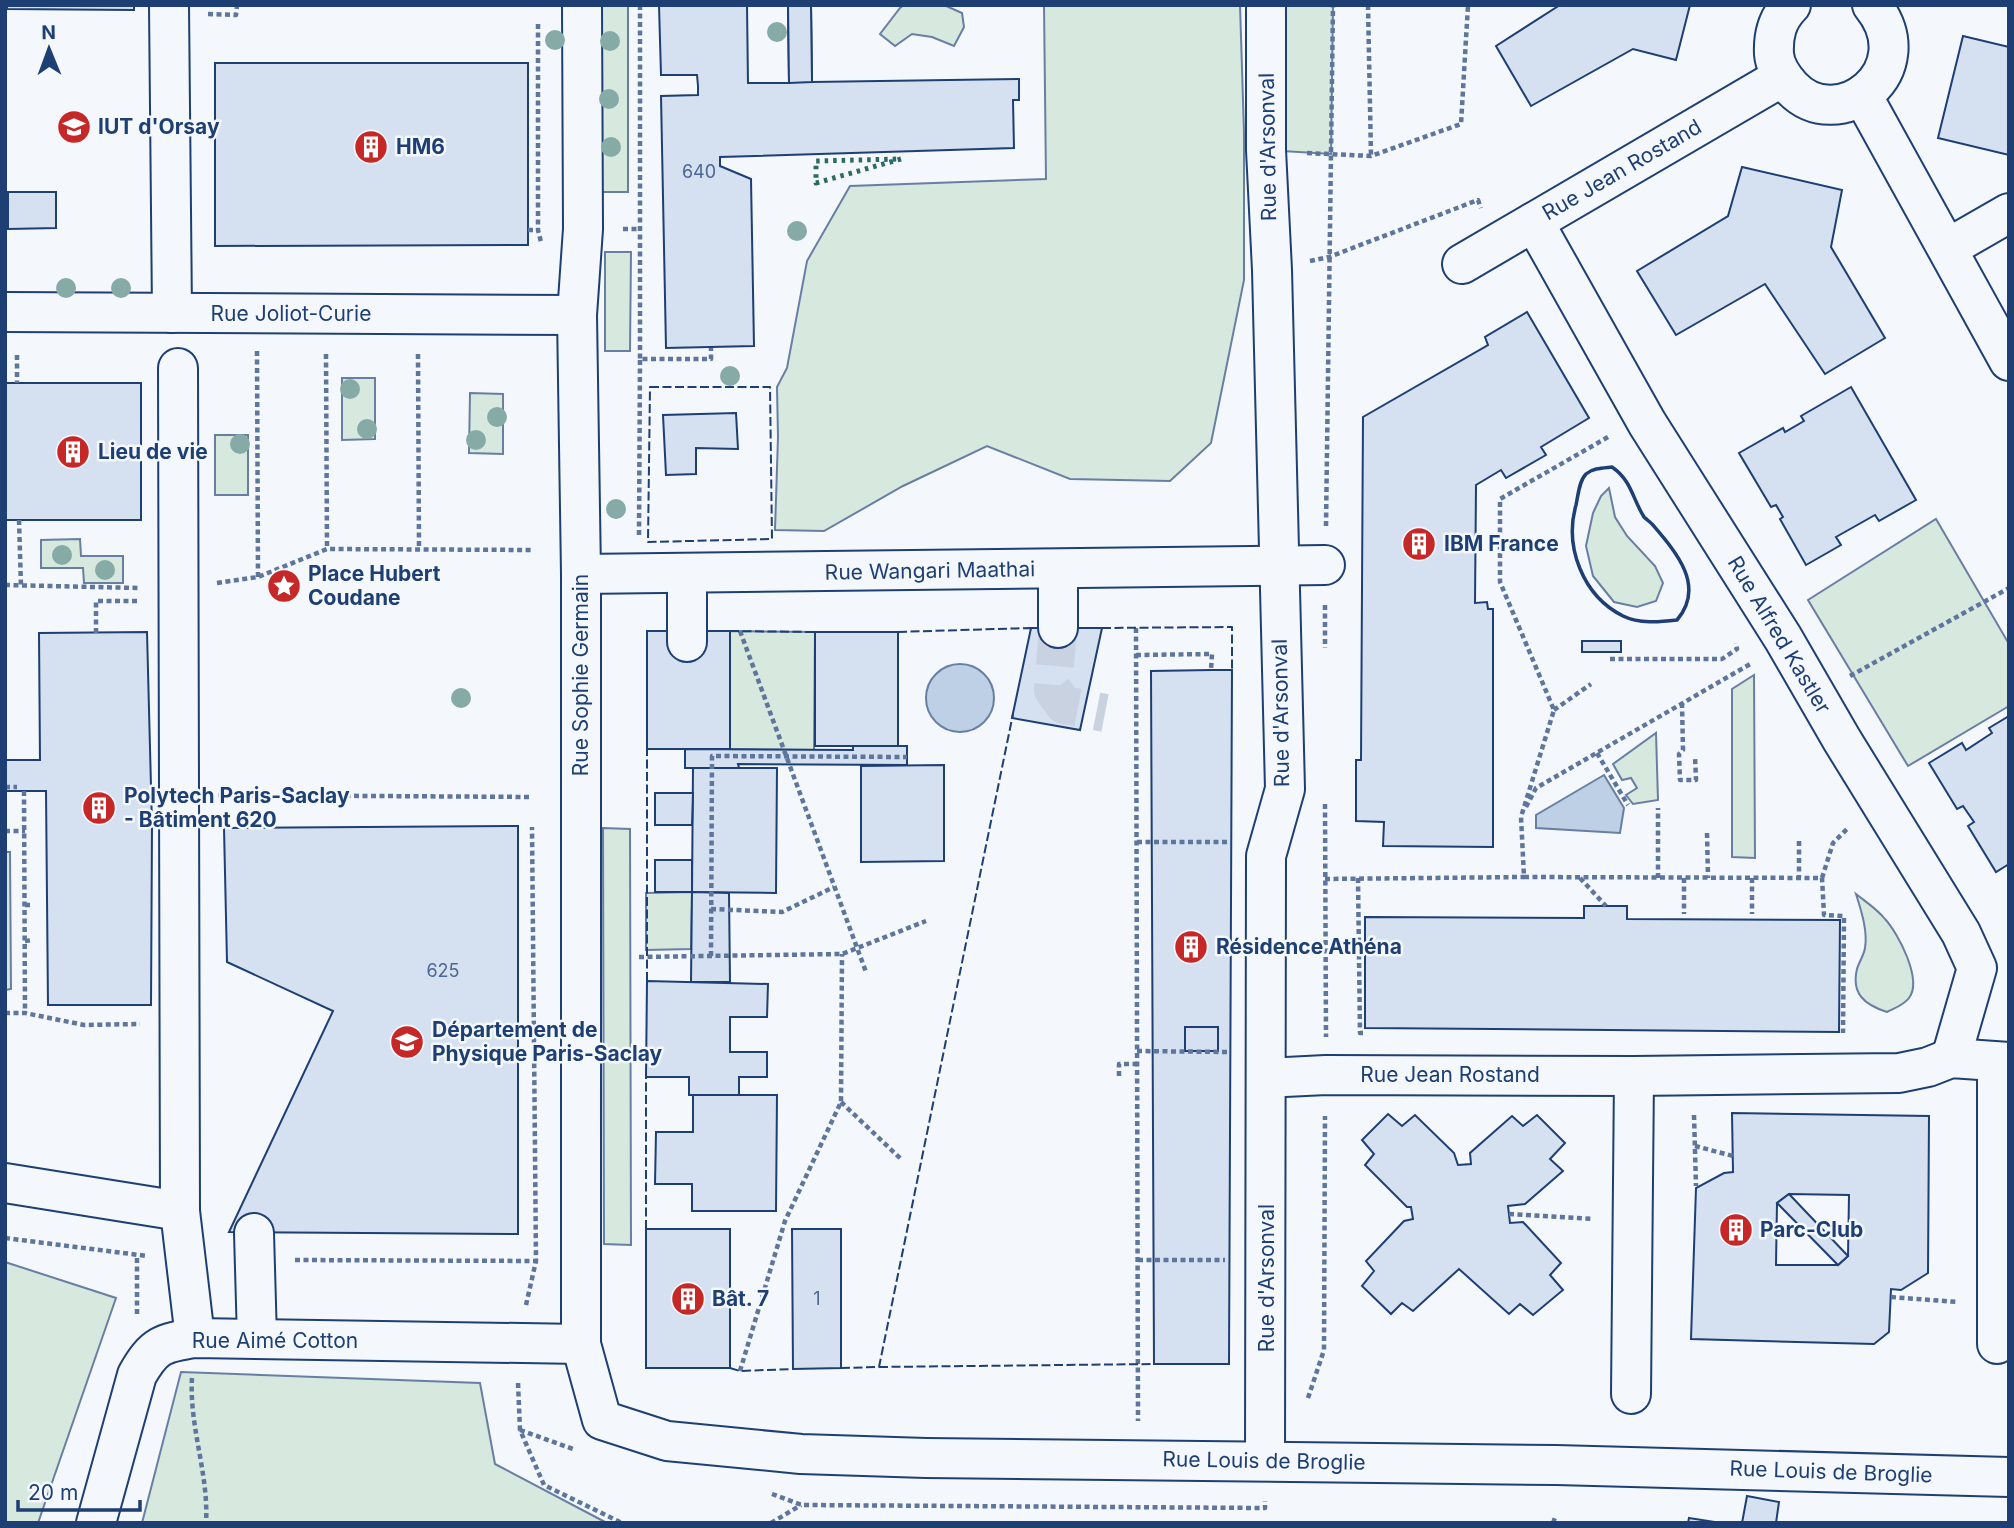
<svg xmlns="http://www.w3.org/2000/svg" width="2014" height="1528" font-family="Inter,sans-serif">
<rect width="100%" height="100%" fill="#f4f7fb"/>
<g fill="#d7e8df" stroke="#687fa3" stroke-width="2">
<path d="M601,5h27v187h-26z"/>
<path d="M904,5h40l18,8 2,14 -10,19 -22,-9 -20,-3 -17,12 -15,-12 20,-26z"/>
<path d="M1044,5h196l4,127v148l-33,163 -41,38 -100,-2 -83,-33 -84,40 -79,45 -49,-1 3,-93 -1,-50 10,-19 20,-107 43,-75 196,-7z"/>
<path d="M1266,5h67l-2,149 -65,-4z"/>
<path d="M605,252h26l-1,99h-25z"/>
<path d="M342,378h33v61l-33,1z"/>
<path d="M470,393l33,1v60l-34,-1z"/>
<rect x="215" y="435" width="33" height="60"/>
<path d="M1609,488l6,29 12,19 28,30 8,17 -7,18 -19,6 -23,-5 -21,-26 -7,-30 7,-33 8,-17z"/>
<path d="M1936,519l73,125v62l-101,60 -100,-166z"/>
<path d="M80,539l1,17h42v27h-39l-1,-15h-42v-28z"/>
<path d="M730,631l85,1 -1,118 -84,-1z"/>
<path d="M1754,675l1,183 -23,-1v-168z"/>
<path d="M1656,733l2,67 -25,4 -7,-9 11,-7 -6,-10 -9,2 -9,-16z"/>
<path d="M603,828l27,1 1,416 -27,-1z"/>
<path d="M5,852h5l1,137 -6,1z"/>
<path d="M692,892l-1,57 -45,1v-57z"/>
<path d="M1856,894c10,8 21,15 29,25 13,14 38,61 24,79 -5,7 -14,10 -22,14 -22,-7 -36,-18 -30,-43 2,-7 7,-14 8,-21 3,-17 -4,-38 -9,-54z"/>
<path d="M5,1262l111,36 -78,225h-33z"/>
<path d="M181,1372l299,11 15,81 112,59h-465z"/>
</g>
<g fill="#bed0e5" stroke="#687fa3" stroke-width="2">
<circle cx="960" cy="698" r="34"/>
<path d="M1604,775l20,33 -4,25 -84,-5v-13z"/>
</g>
<g fill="#d5e0f0" stroke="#1d3f73" stroke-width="2" fill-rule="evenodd">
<path d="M7,5h127v5l-127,-1z"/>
<path d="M659,5h88l1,78h41l-1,-78h23l1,77 207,-3v21h-6l1,48 -294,9v9l31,13 3,167 -88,2 -5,-252 37,-1v-9l-1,-11h-36z"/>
<path d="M788,5h23l1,77 -23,1z"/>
<path d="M1560,5h130l-14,55 -43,-11 -102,57 -35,-60z"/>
<path d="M1963,36l46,11v108l-71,-17z"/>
<path d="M215,63h313v182l-313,1z"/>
<path d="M1742,167l100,23 -11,57 54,91 -60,36 -60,-90 -89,51 -39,-64 91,-55z"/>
<path d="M8,192h48v36l-48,1z"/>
<path d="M1527,312l62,106 -48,29 5,8 -40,23 -5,-8 -25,15 -1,118 12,-1 1,7h5v238l-110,-1 1,-24 -28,-1v-61h5l2,-343 125,-72 -3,-8z"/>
<rect x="5" y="383" width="136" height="137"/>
<path d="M1851,387l65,113 -37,21 -4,-6 -39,22 5,8 -35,20 -26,-46 3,-2 -7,-12 -5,2 -32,-54 44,-25 2,4 19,-11 -3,-5z"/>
<path d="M736,413l2,36 -42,-1v26l-30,1 -3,-60z"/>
<path d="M1031,628h71l-22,102 -68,-12z"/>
<rect x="647" y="631" width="83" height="118"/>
<path d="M147,632l5,193 -1,180h-103l-2,-214h-41v-31h35l-1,-127z"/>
<rect x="815" y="632" width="83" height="114"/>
<rect x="1582" y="641" width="39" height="11"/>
<path d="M1211,670h21l-3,694h-75l-3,-693z"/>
<path d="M2009,716v148l-13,8 -28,-46 6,-4 -11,-16 -6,3 -28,-46 33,-20 4,7 26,-17 -3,-5z"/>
<path d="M853,746h54v19l-169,-1 1,4h-54v-19l168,1z"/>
<path d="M944,765v96l-83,1v-96z"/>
<path d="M693,768h84l-1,125 -84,-1z"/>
<path d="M655,793h38l-1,32h-37z"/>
<path d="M518,826v408l-289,-2 104,-221 -106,-49 -3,-134z"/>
<rect x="655" y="860" width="37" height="32"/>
<path d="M692,892l37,1 1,89h-39z"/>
<path d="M1584,906h43v13l213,1 -1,112 -474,-4v-111l219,1z"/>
<path d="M647,981l121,3 -1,33h-37v35h37v25h-28v18h-50v-18h-43z"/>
<rect x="1185" y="1027" width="33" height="24"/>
<path d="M693,1095h84l-1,116h-84v-27h-37l1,-52h37z"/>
<path d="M1732,1113l197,3 -1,157 -27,17 -10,-1 -2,43 -15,12 -183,-5 5,-151 28,-15 9,-1zM1789,1194l60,1 -1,61 -10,9h-62l1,-62z"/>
<path d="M1388,1114l14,12 13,-11 39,38 4,12 13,-1 -1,-11 42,-37 11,10 14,-11 28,28 -15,16 13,12 -38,33 -17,2 2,17 13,-1 38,41 -11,12 13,15 -30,25 -13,-11 -11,10 -50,-45 -46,42 -11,-8 -11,11 -29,-28 12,-15 -8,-10 38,-40 9,-2 -2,-12h-4l-42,-42 9,-11 -12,-14z"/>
<path d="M1789,1194l59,62 -10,9 -61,-62z"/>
<rect x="646" y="1229" width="84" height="139"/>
<path d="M792,1229h49v139l-48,1z"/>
<path d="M1747,1496l32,6 -3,21h-34z"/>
<path d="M1689,1518l32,5h-33z"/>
</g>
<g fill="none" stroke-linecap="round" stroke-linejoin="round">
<path stroke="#c9d2e0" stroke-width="38" stroke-dasharray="38 19" stroke-linecap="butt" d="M1058,628l-5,62 11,15 41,8"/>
<g stroke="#1d3f73" stroke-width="42">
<g id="minor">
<path d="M169,5l3,308"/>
<path d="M582,5l1,224 -6,86 4,259v770l21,76 65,21 134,13 125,4 630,7 453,12"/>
<path d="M1791,5c-14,14 -18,30 -17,49 1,13 8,23 17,33 47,51 134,-17 81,-82"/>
<path d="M1862,95l147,266"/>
<path d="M1534,222l113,201 136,215 59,102 119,193 16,35 -26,90"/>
<path d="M1948,248l61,-35"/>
<path d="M1462,264l320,-187"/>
<path d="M5,312l572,3"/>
<path d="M178,368l2,843"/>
<path d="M1058,569v59"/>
<path d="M581,574l744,-9"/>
<path d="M687,574v68"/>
<path d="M1267,1078l59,-3 308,1 265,-3 29,-6 23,-9 58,4"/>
<path d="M5,1183l175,28 15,127"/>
<path d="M254,1233l3,106"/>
<path d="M1997,1344v-282"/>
<path d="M1631,1394l3,-318"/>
<path d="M1265,1461l1,-605 19,-67 -13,-519 -6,-120v-145"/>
<path d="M96,1523l41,-148c17,-30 25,-32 58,-37l386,6"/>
</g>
</g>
<g stroke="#5e769c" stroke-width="4.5" stroke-dasharray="5 3.5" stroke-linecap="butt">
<path d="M640,5v354"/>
<path d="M1368,5l3,151"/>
<path d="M208,14l28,1 1,-10"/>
<path d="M538,24v206l3,12"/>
<path d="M1307,153l64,3 90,-32 7,-119"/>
<path d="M623,229h17"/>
<path d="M528,230h12"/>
<path d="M1310,261l19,-4 149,-57 3,8"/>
<path d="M257,351l1,226"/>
<path d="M326,354l1,195"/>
<path d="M418,354l1,195"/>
<path d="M17,355v28"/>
<path d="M1608,437l-108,62v83l54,128 -33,107 3,60 298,1 2,37 20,1 -1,117"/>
<path d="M19,520l2,66"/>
<path d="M1326,526l7,-521"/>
<path d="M639,535l1,-176h71v-11"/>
<path d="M217,583l41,-6 69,-28 205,1"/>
<path d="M5,585l134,3"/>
<path d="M1325,605v43"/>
<path d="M1136,628l2,793"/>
<path d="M740,631l126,341"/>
<path d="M96,633v-32h44"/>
<path d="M1136,655l76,-1 -1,16"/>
<path d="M1610,659h112l15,-10 -1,-6"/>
<path d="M1850,676l159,-88"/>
<path d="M1682,703l1,47 -4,4 1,26h16l-1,-24"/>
<path d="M1554,710l37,-26"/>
<path d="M1597,753l31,52"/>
<path d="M5,787h12"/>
<path d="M24,791l1,222"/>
<path d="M218,795l314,2"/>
<path d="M1325,804l1,233"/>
<path d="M1526,807l10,-19 216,-125"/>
<path d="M5,831h20"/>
<path d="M1707,833l1,45"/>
<path d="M1799,841v37"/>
<path d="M1137,842h90"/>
<path d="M1358,878l2,155h3"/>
<path d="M1580,878l26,28"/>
<path d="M1658,878v-70"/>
<path d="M1684,878v36"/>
<path d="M1752,878v36"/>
<path d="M1822,878l11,-35 16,-16"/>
<path d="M1325,879l199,-2"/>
<path d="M25,905h7"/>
<path d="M711,909l71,3 52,-25"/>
<path d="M25,941l8,-1"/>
<path d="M711,956l1,-200 195,1"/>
<path d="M639,957l203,-3 84,-33"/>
<path d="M5,1013h20l59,12 56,-1"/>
<path d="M1137,1051l90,1"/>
<path d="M1119,1076v-12h18"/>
<path d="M841,1102l61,58"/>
<path d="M1694,1115l2,71"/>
<path d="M1695,1146l38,10"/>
<path d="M1509,1214l84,5"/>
<path d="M5,1238l142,18"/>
<path d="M295,1260l244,1"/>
<path d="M1138,1260h87"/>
<path d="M1891,1297l67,5"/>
<path d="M526,1305l10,-44 -4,-434"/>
<path d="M137,1314v-59"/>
<path d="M740,1371l45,-150 56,-119 1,-148"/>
<path d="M192,1378c-3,49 17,96 14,145"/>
<path d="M518,1383l2,47 24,55 78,38"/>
<path d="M1308,1398l16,-48 1,-234"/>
<path d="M520,1430l53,19"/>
<path d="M772,1494l30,11 463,3v-7"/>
<path d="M771,1523l30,-18"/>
<path d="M1553,1523l3,-8"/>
</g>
<use href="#minor" stroke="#f4f7fb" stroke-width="38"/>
<path stroke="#2c6c60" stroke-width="5" stroke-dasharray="3.5 5" stroke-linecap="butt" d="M901,159l-85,24v-22z"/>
<g stroke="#1d3f73" stroke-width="2" stroke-dasharray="9 3.5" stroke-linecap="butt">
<path d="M650,387h120l2,152 -124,3z"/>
<path d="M1102,628l130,-1v43"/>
<path d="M730,631l85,1"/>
<path d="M898,632l133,-4 -1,4"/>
<path d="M647,981v-232"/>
<path d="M646,1229v-152"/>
<path d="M879,1367l275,-3"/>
<path d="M730,1368l10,3 53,-2"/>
<path d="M841,1368l38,-1 134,-653"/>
</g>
<path stroke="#1d3f73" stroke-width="3.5" d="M1612,467c20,14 20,31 32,50 1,1 7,6 8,7 24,28 54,62 25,96 -17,2 -38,4 -54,-4 -40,-20 -59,-69 -47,-111 2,-9 3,-24 10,-31 7,-6 17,-6 26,-7z"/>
</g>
<g fill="#86aba6">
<circle cx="777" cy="32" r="10"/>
<circle cx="555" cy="40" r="10"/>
<circle cx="610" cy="41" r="10"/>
<circle cx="609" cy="99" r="10"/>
<circle cx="611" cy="147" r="10"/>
<circle cx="797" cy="231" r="10"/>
<circle cx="66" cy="288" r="10"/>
<circle cx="121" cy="288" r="10"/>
<circle cx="730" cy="376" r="10"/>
<circle cx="350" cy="389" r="10"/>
<circle cx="497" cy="417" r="10"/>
<circle cx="367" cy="429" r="10"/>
<circle cx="476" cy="440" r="10"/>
<circle cx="240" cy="444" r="10"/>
<circle cx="616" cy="509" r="10"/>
<circle cx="62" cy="555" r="10"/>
<circle cx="105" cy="570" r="10"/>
<circle cx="461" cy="698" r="10"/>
</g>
<defs>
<g id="university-disc" transform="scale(1.75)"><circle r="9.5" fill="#c62828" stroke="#f4f7fb"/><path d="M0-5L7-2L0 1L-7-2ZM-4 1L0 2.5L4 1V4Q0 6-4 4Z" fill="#fff"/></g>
<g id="building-disc" transform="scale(1.75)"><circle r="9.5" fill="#c62828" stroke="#f4f7fb"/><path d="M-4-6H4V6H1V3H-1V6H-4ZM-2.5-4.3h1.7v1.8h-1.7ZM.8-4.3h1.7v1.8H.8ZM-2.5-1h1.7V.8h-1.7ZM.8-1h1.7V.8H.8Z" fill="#fff"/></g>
<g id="sight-disc" transform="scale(1.75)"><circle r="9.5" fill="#c62828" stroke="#f4f7fb"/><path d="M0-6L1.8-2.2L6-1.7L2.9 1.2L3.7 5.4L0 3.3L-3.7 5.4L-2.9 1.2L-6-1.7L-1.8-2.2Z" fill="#fff"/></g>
</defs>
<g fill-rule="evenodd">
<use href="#university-disc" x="74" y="127"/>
<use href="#building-disc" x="371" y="147"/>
<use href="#building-disc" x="73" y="452"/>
<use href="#building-disc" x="1419" y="544"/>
<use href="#sight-disc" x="284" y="586"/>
<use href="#building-disc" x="99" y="808"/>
<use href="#building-disc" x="1191" y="947"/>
<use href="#university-disc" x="407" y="1042"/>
<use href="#building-disc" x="1736" y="1230"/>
<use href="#building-disc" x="688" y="1299"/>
</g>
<g text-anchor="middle" stroke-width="5" stroke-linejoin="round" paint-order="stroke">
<g font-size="18" fill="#4b6792">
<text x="699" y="178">640</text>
<text x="443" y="977">625</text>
<text x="817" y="1305">1</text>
</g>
<g font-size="21" font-weight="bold" fill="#1d3f73" stroke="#f4f7fb" text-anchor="start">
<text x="98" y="134">IUT d'Orsay</text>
<text x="396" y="154">HM6</text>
<text x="98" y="459">Lieu de vie</text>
<text x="1444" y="551">IBM France</text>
<text x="308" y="581">Place Hubert<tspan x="308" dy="24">Coudane</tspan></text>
<text x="124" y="803">Polytech Paris-Saclay<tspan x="124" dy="24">- Bâtiment 620</tspan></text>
<text x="1216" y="954">Résidence Athéna</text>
<text x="432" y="1037">Département de<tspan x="432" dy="24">Physique Paris-Saclay</tspan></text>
<text x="1760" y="1237">Parc-Club</text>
<text x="712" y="1306">Bât. 7</text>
</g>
<g font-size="21" fill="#1d3f73" stroke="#f4f7fb">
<text transform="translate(1268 147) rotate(-91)" y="7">Rue d'Arsonval</text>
<text transform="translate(1622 170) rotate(-30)" y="7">Rue Jean Rostand</text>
<text x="291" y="321">Rue Joliot-Curie</text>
<text transform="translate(930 571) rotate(-1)" y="7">Rue Wangari Maathai</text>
<text transform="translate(1779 635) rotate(59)" y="7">Rue Alfred Kastler</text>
<text transform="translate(581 675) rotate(-90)" y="7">Rue Sophie Germain</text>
<text transform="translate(1281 713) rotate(-91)" y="7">Rue d'Arsonval</text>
<text x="1450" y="1082">Rue Jean Rostand</text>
<text transform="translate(1267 1278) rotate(-90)" y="7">Rue d'Arsonval</text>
<text x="275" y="1348">Rue Aimé Cotton</text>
<text transform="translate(1264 1461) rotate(1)" y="7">Rue Louis de Broglie</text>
<text transform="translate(1831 1472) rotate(2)" y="7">Rue Louis de Broglie</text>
</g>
</g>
<rect width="2014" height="1528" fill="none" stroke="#1d3f73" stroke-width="14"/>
<g transform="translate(49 49) rotate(359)" stroke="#f4f7fb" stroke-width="5" paint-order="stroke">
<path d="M0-5L12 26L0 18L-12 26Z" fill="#1d3f73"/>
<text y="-10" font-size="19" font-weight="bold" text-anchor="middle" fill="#1d3f73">N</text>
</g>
<path d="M18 1500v10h122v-10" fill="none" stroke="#1d3f73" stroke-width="3.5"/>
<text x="28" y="1500" font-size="21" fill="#1d3f73" stroke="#f4f7fb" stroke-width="5" paint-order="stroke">20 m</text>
</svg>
